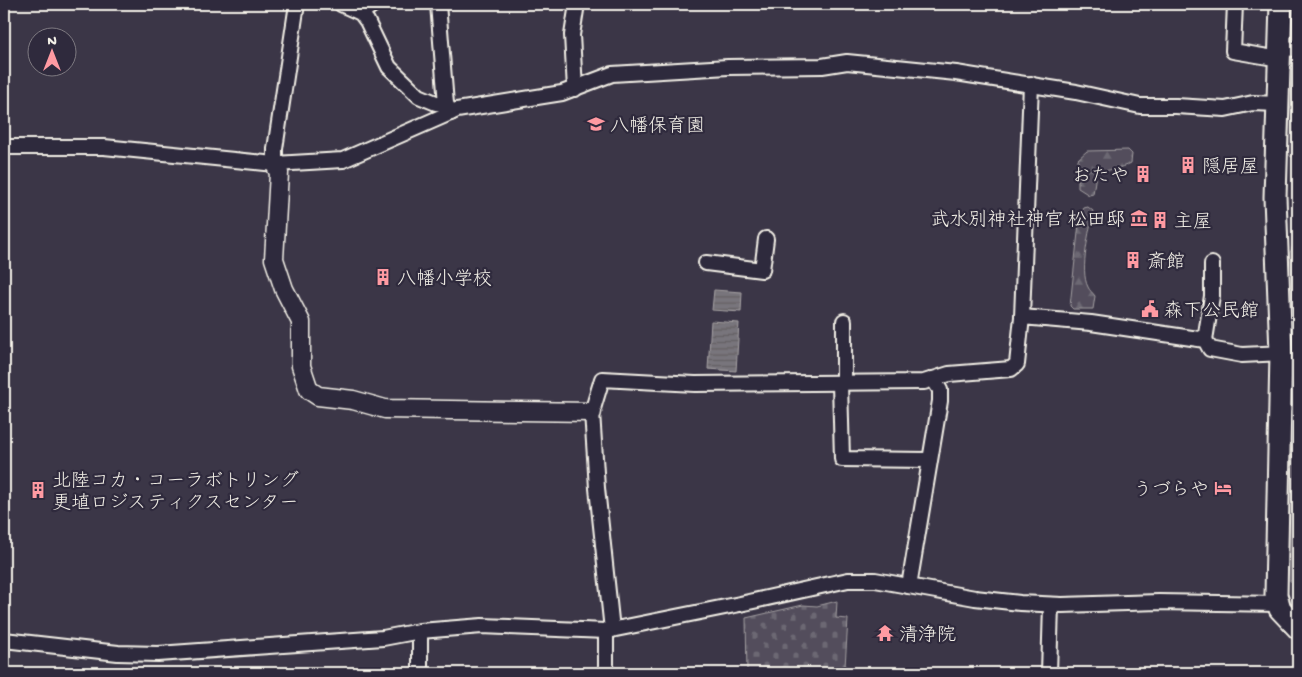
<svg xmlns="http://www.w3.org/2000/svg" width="1302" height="677" font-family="'Gochi Hand','Klee One',sans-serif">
<defs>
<pattern id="forest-firs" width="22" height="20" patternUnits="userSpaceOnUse" patternTransform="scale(1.25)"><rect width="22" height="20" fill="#534e5c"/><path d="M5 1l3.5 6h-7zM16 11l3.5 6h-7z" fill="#6c6873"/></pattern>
<pattern id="cemetery-stones" width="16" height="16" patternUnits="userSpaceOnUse" patternTransform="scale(1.25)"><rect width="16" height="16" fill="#534e5c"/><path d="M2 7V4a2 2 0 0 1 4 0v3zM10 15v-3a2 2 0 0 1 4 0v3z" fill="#6c6873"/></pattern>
<pattern id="water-rules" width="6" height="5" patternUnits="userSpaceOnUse" patternTransform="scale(1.25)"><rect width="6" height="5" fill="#78747b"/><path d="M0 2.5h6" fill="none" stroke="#636063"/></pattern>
</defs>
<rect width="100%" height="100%" fill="#3b3647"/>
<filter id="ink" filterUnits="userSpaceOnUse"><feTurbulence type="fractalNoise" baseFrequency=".02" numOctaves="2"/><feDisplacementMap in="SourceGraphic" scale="10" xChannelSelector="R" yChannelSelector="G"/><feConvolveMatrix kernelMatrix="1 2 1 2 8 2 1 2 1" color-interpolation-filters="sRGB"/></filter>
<g filter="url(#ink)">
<g fill="url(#forest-firs)" stroke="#a4a0a2">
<path d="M1294,60h4v92l-7,5 -4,-5z"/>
<path d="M1128,150l4,4 -1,9c-11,6 -23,6 -35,11l-3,20 -4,1 -11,-7v-29l9,-8z"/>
<path d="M1088,207l5,4c-3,19 -14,59 -5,76 1,3 5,6 7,9l-2,13h-20l-3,-3 10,-92 4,-6z"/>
<path d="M1293,246h5v72l-4,-1 -4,-64z"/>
<path d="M1295,447l3,4v90l-1,1 1,40 -8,-1v-75l2,-57z"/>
</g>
<path fill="url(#cemetery-stones)" stroke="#a4a0a2" d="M837,601l-1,17 12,1 -3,48h-11v6h-87l-1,-55 57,-13 14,1z"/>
<g fill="url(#water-rules)" stroke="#aaa6a7">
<path d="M714,290l28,2 -1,20 -29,-2z"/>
<path d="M711,321l28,2 -3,48 -28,-2z"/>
</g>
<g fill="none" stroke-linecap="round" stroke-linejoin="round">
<g stroke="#f4f1e8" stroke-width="18">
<g id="minor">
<path d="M341,4l20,9 6,8 22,46 30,29 17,7 10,1 5,9"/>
<path d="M438,4l8,100"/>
<path d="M1235,4l-2,47 47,8"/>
<path d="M361,13l13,-9"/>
<path d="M1279,48l19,1"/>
<path d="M575,89l-3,-54 5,-31"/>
<path d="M4,147h100l171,17 68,-4 114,-50 105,-17 50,-19 116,-7 94,-1 25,-4 109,11 120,19 64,14h36l49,3 28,-6 25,1"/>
<path d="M275,164v-15l22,-145"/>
<path d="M706,263l56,7 4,-31"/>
<path d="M1022,317l9,-233"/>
<path d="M1205,340l7,-44v-32"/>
<path d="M840,383l2,76 87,1"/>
<path d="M844,383v-62"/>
<path d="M909,586l31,-185v-11l-7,-11"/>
<path d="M612,630l-15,-142 -5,-76 10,-33 93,5 229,-2 25,-8 62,-5 6,-5 5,-47 69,6 114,17 5,9 32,6 39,-2"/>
<path d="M420,631v42"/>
<path d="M606,631v42"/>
<path d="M4,640l114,13 40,1 225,-16 37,-7 62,-5 124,5 134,-27 108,-24h27l100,18 45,5 42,2 97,-3 119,2"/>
<path d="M1049,673l2,-68"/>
</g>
</g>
<g stroke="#f4f1e8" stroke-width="21">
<path id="tertiary" d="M275,164l4,9 -5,86 10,30 17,33v44l8,24 9,6 35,4 32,9 207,3"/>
</g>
<g stroke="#f4f1e8" stroke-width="25">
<path id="primary" d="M1281,4l-6,193 6,156 -5,242 4,14 18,19"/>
</g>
<use href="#minor" stroke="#2f2a3d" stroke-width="14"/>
<use href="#tertiary" stroke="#2f2a3d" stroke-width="18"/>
<use href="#primary" stroke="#2f2a3d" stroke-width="21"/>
</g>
</g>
<defs>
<g id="school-bare" transform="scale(1.35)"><path d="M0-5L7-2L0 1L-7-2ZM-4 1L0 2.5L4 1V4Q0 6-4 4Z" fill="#ff9aa2" stroke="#2f2a3d" stroke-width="2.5" paint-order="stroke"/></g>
<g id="building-bare" transform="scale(1.35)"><path d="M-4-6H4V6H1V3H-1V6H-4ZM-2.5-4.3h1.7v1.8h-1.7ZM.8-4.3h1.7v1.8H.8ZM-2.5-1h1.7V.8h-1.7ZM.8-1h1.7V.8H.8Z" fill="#ff9aa2" stroke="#2f2a3d" stroke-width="2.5" paint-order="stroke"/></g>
<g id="museum-bare" transform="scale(1.35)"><path d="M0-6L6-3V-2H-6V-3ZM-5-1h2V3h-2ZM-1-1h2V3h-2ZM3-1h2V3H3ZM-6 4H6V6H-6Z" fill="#ff9aa2" stroke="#2f2a3d" stroke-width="2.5" paint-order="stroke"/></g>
<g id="civic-bare" transform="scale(1.35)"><path d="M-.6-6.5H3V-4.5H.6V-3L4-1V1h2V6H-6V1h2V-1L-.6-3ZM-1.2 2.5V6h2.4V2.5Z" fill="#ff9aa2" stroke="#2f2a3d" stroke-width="2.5" paint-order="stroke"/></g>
<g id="hotel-bare" transform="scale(1.35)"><path d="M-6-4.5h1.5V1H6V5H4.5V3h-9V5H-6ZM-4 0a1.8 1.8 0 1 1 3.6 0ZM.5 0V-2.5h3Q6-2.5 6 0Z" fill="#ff9aa2" stroke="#2f2a3d" stroke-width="2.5" paint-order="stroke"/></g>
<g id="temple-bare" transform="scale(1.35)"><path d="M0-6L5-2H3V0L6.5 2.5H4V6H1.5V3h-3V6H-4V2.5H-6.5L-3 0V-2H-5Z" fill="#ff9aa2" stroke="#2f2a3d" stroke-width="2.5" paint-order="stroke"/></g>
</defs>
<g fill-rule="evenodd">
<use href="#school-bare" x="596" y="124"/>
<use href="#building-bare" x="1188" y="165"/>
<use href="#building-bare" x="1143" y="174"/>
<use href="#museum-bare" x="1139" y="218"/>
<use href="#building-bare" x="1160" y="220"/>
<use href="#building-bare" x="1133" y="260"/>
<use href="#building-bare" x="383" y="277"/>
<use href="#civic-bare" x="1150" y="309"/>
<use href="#hotel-bare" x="1223" y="488"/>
<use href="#building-bare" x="38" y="490"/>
<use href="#temple-bare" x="885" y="633"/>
</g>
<g text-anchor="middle" stroke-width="4.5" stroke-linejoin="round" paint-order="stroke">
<g font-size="19" fill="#f4f1e8" stroke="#2f2a3d" text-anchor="start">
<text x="610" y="131">八幡保育園</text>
<text x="1202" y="172">隠居屋</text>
<text x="1129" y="181" text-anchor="end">おたや</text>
<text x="1125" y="225" text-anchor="end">武水別神社神官 松田邸</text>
<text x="1174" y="227">主屋</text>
<text x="1147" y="267">斎館</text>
<text x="397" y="284">八幡小学校</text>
<text x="1164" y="316">森下公民館</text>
<text x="52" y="486">北陸コカ・コーラボトリング<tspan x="52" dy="22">更埴ロジスティクスセンター</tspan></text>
<text x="1209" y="495" text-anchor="end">うづらや</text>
<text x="899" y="640">清浄院</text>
</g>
</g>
<rect width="1302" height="677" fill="none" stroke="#2f2a3d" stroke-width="20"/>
<rect x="10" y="10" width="1282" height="657" fill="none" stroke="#f4f1e8" stroke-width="2" filter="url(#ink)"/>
<g transform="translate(52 52)"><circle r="24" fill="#2f2a3d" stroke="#7e7a81"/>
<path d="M0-4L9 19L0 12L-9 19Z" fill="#ff9aa2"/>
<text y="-8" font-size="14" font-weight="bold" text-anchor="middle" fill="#f4f1e8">N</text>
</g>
</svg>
